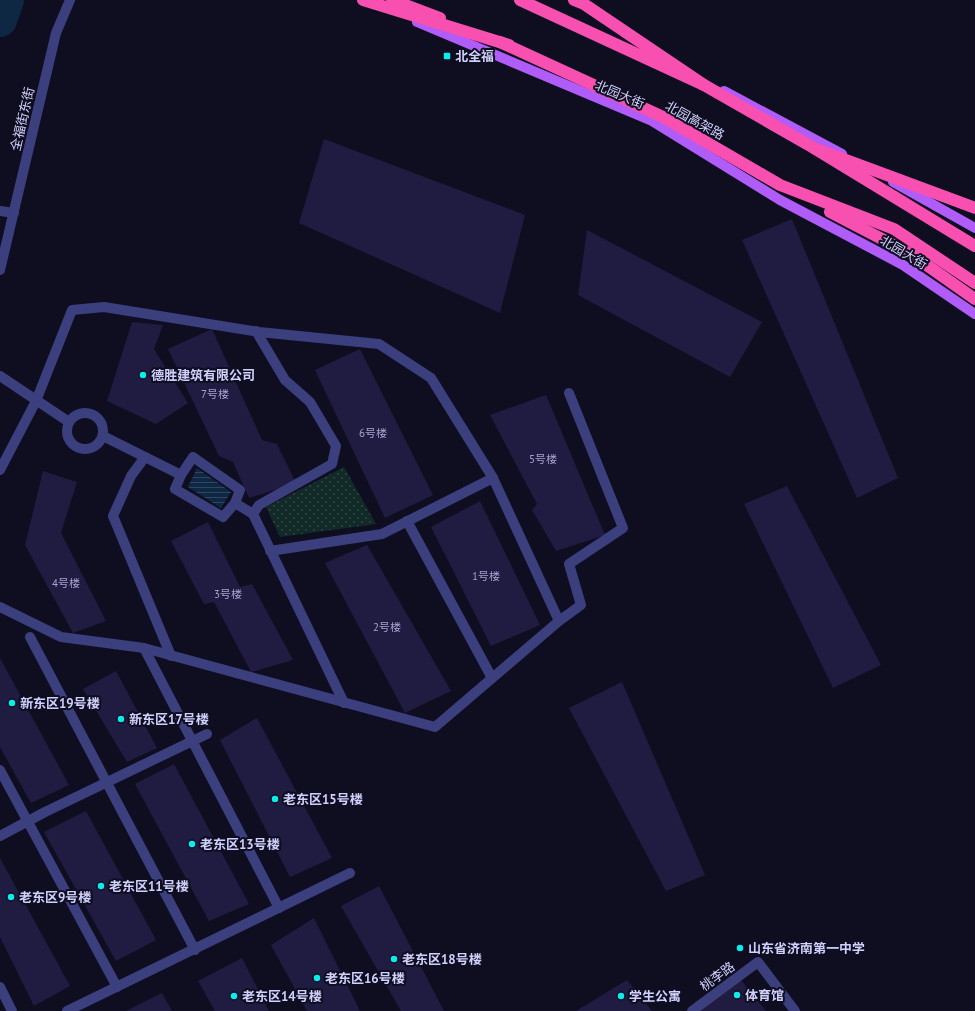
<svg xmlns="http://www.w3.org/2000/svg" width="975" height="1011" font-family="'PT Sans','Noto Sans SC',sans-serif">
<defs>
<pattern id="green-dots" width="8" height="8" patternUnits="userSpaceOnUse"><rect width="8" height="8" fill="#112a27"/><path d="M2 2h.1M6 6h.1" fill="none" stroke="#334847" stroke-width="1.8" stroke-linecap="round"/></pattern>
<pattern id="water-rules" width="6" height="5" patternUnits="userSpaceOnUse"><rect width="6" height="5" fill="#0e2844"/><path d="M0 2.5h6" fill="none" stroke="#304660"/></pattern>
</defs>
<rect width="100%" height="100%" fill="#0f0e21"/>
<path fill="url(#green-dots)" d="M344,467l32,57 -96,13 -14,-30z"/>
<path fill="url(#water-rules)" d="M197,468l34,24 -10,16 -33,-21z"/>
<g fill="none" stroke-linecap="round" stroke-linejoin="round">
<path stroke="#0e2844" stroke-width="34" d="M0,20l7,-20"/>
</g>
<g fill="#1f1b41">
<path d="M324,139l201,76 -25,98 -201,-90z"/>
<path d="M792,219l106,259 -41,20 -115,-258z"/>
<path d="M587,230l175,92 -32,55 -152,-82z"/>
<path d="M132,322l31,3 -9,24 34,54 -32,21 -49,-23z"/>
<path d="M212,329l50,111 15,4 19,39 -47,15 -16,-36 -14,-6 -51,-107z"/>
<path d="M360,349l73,146 -48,23 -70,-148z"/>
<path d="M546,395l59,140 -49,16 -24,-41 5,-6 -47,-89z"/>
<path d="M43,471l34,11 -16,51 45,88 -33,12 -48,-88z"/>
<path d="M787,486l94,179 -48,23 -89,-184z"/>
<path d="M480,501l60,124 -49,21 -60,-119z"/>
<path d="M208,522l32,65 12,-3 41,76 -42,12 -37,-70 -10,2 -33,-63z"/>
<path d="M367,545l84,146 -46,22 -80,-150z"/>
<path d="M0,658l69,127 -38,18 -31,-56z"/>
<path d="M116,671l41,77 -30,14 -44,-73z"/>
<path d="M622,682l83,193 -39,16 -97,-183z"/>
<path d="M257,718l75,140 -42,19 -70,-137z"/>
<path d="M174,764l75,140 -40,17 -74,-137z"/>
<path d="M86,811l70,129 -40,21 -72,-129z"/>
<path d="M0,858l70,128 -36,20 -34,-69z"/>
<path d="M379,886l65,125h-43l-60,-105z"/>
<path d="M314,918l46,93h-53l-36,-66z"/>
<path d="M242,958l27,53h-54l-17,-30z"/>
<path d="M627,980l25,31h-76z"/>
<path d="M741,980l25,31h-66z"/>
<path d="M162,993l10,18h-46z"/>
</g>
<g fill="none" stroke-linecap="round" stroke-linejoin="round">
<g stroke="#3b3f7e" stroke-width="10">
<path d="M0,211l14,2"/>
<path d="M0,270l56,-237 14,-33"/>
<path d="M256,331l29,49 25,22 26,44 -4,18 -73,41 -6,9 91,189"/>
<path d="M0,376l69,46"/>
<circle cx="85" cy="431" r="18"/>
<path d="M103,436l78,39 -6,14 48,28 12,-14"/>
<path d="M145,457l-14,19 -18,40 58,140"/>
<path d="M0,470l36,-69 36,-91 32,-3 155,25 120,12 52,34 62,100 66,143 -124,106 -291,-79 -83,-11 -61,-30"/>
<path d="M181,475l12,-18 47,33 -5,13 18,11"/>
<path d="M407,521l85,157"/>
<path d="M270,551l112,-17 111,-56"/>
<path d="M559,621l22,-16 -12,-41 54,-36 -54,-135"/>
<path d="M30,637l165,313"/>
<path d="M144,648l135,260"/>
<path d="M0,770l117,217"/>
<path d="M0,836l45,-24 162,-78"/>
<path d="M0,987l12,24"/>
<path d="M67,1011l283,-138"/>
<path d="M692,1011l66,-49 37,49"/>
</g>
<g stroke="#af5cf8" stroke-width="10">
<path d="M417,22l235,99 128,79 123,65 72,49"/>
<path d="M724,91l118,63"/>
<path d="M893,182l82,46"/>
</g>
<g stroke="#f750b0" stroke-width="12">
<path d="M392,0l48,18"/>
<path d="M520,0l184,85 110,63 161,98"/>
<path d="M500,42l163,75 117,68 114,44 81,54"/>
<path d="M830,212l81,42 64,45"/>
</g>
<g stroke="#f750b0" stroke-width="12">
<path d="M363,0l146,45"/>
<path d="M574,0l10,4 120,81"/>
<path d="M814,148l161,60"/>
</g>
</g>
<g fill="#0aedee" stroke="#0f0e21" stroke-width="1.5">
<rect x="443" y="52" width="8" height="8" rx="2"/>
<circle cx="143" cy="375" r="4"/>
<circle cx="12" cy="703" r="4"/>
<circle cx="121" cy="719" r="4"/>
<circle cx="275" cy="799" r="4"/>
<circle cx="192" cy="844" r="4"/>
<circle cx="101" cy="886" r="4"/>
<circle cx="11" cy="897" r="4"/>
<circle cx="740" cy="948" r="4"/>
<circle cx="394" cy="959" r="4"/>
<circle cx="317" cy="978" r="4"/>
<circle cx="737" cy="995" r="4"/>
<circle cx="234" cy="996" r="4"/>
<circle cx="621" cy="996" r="4"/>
</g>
<g text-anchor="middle" stroke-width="4" stroke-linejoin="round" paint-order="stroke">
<g font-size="11" fill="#a4a3ce">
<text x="215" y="398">7号楼</text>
<text x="373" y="437">6号楼</text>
<text x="543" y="463">5号楼</text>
<text x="486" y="580">1号楼</text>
<text x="66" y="587">4号楼</text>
<text x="228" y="598">3号楼</text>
<text x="387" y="631">2号楼</text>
</g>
<g font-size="13" font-weight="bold" fill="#d0d0fd" stroke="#0f0e21" text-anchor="start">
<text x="455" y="61">北全福</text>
<text x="151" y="380">德胜建筑有限公司</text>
<text x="20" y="708">新东区19号楼</text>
<text x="129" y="724">新东区17号楼</text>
<text x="283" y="804">老东区15号楼</text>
<text x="200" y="849">老东区13号楼</text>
<text x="109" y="891">老东区11号楼</text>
<text x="19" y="902">老东区9号楼</text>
<text x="748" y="953">山东省济南第一中学</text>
<text x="402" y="964">老东区18号楼</text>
<text x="325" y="983">老东区16号楼</text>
<text x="745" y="1000">体育馆</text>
<text x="242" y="1001">老东区14号楼</text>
<text x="629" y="1001">学生公寓</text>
</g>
<g font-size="13" fill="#d0d0fd" stroke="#0f0e21">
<text transform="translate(620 94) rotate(23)" y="5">北园大街</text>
<text transform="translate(22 119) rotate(-77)" y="5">全福街东街</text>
<text transform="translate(695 120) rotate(29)" y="5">北园高架路</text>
<text transform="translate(904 252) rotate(31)" y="5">北园大街</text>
<text transform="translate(717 976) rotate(-36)" y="5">桃李路</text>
</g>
</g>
</svg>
